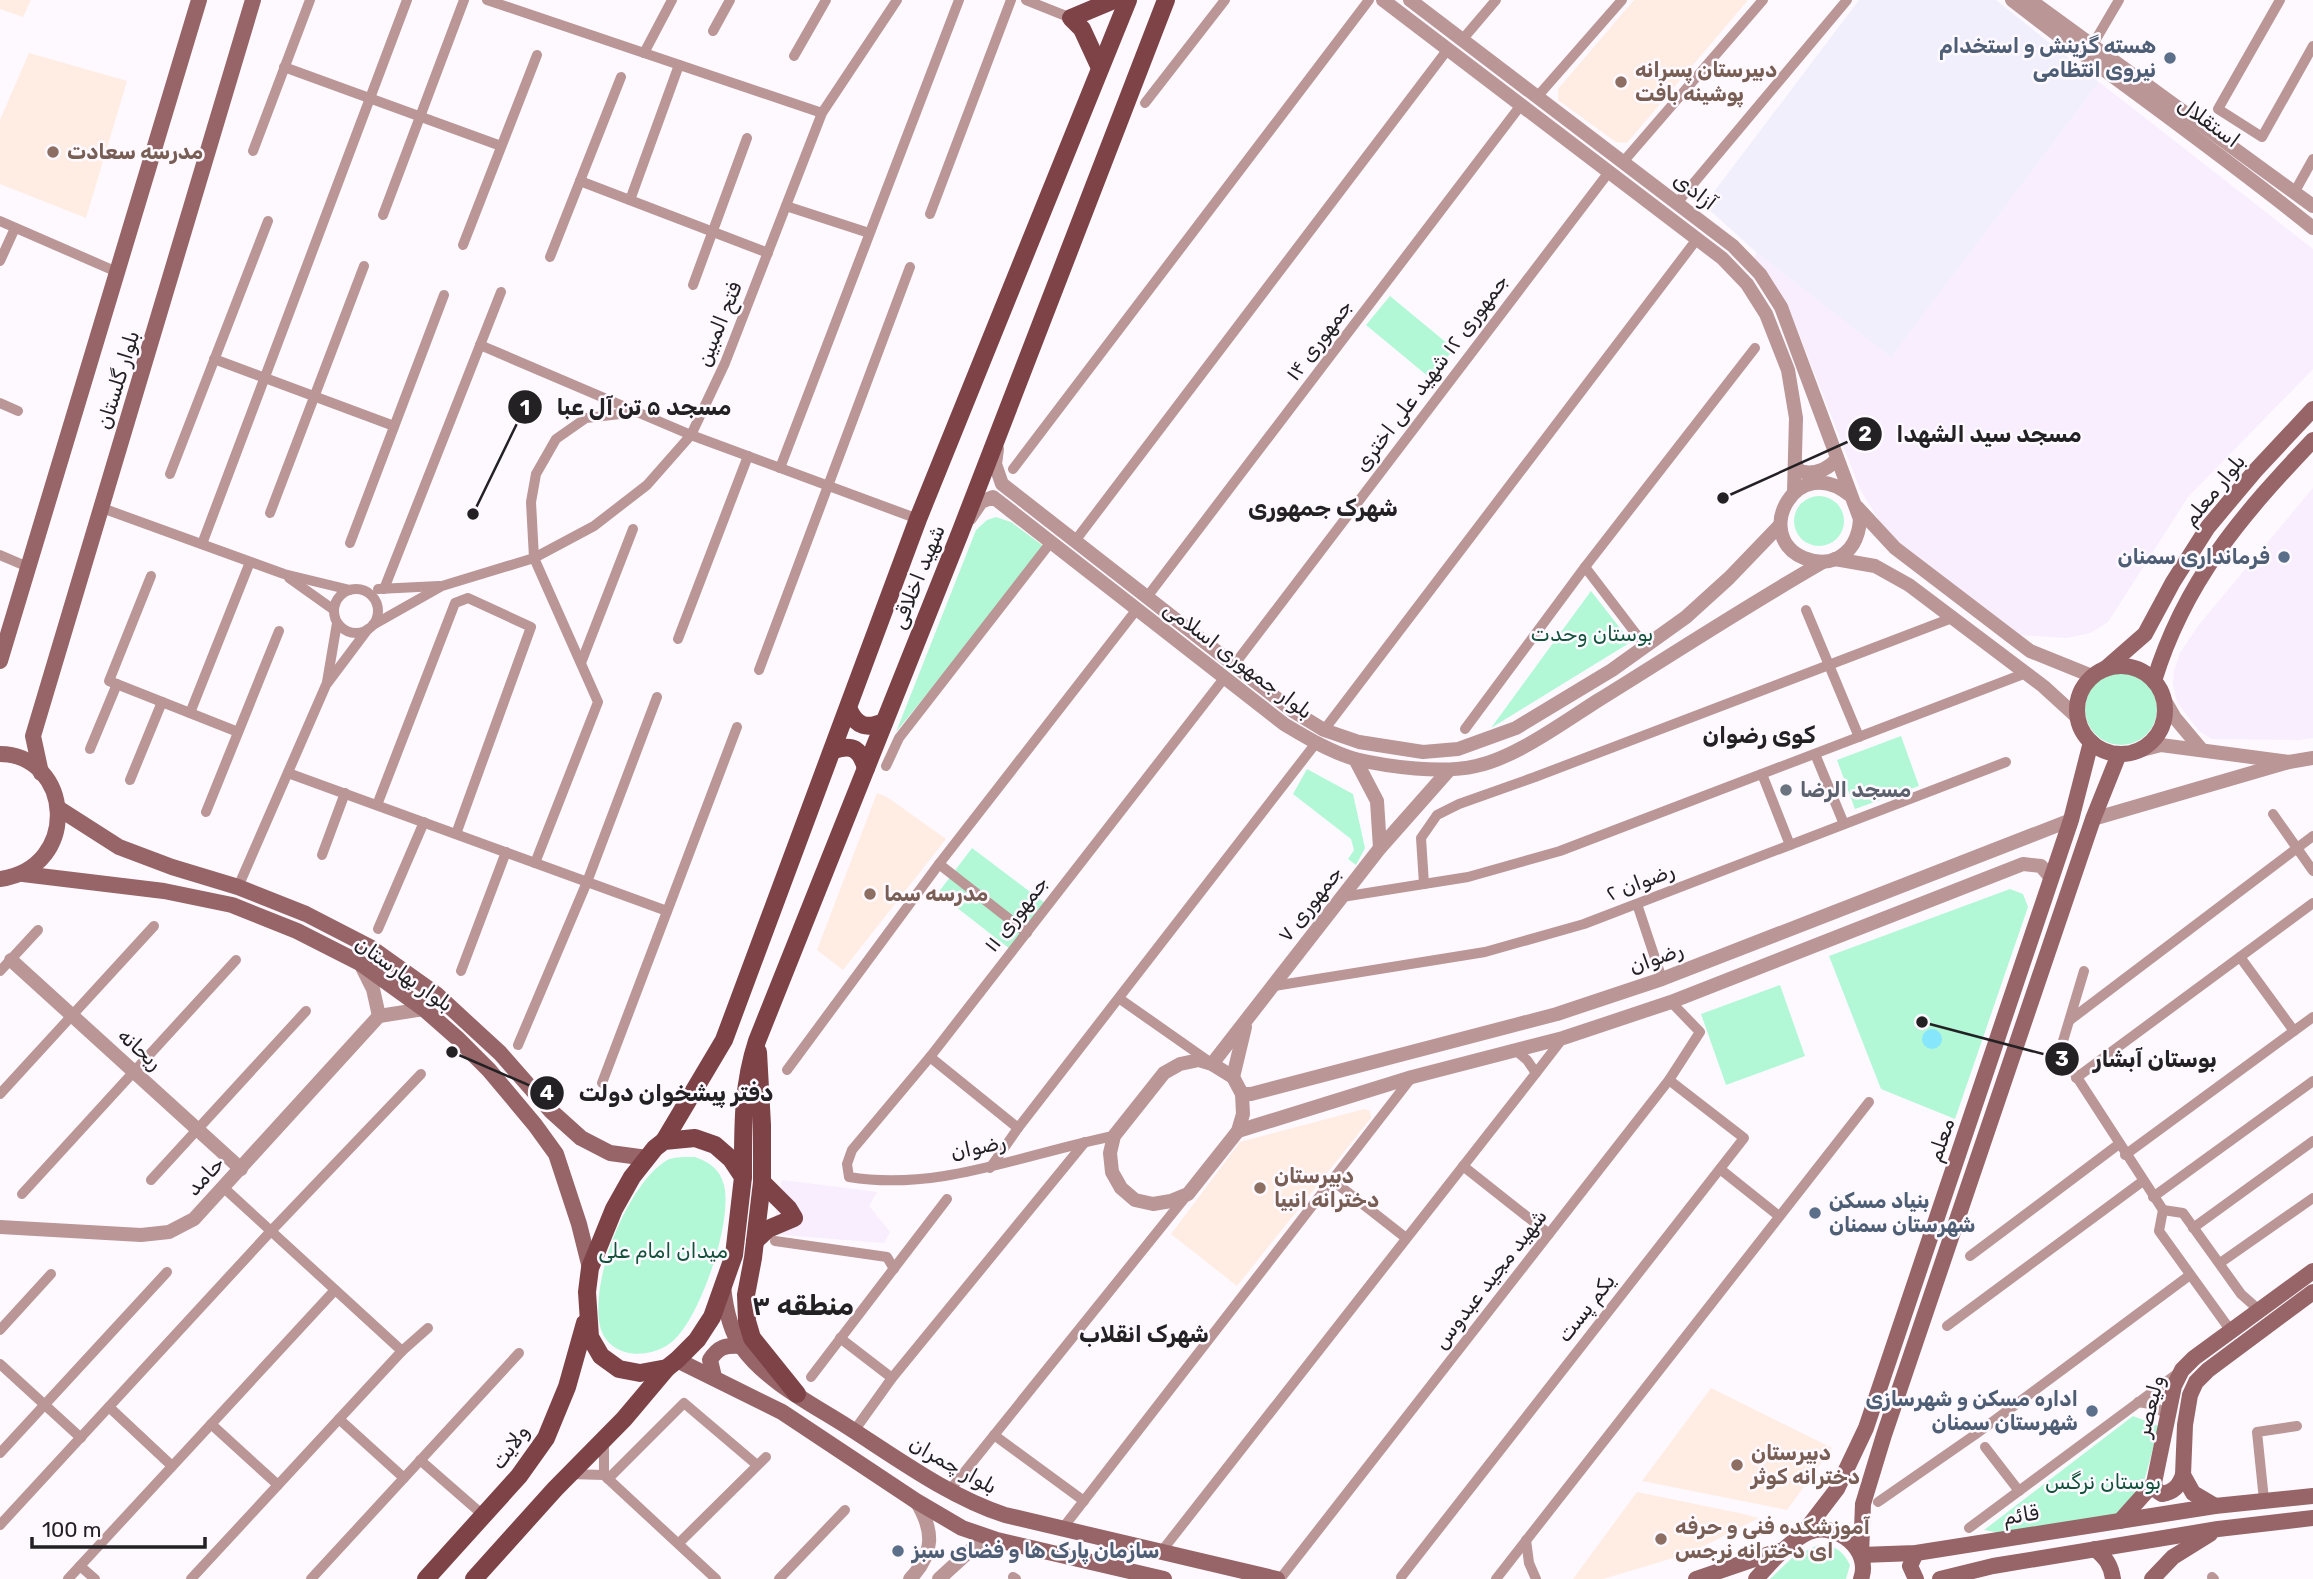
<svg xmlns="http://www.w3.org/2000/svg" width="2313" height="1579" font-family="Rubik,'Noto Sans Arabic',sans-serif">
<rect width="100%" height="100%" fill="#fdf9ff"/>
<g fill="#f8eefe">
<path d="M2099,82l214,167v120l-125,128 -80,125 -18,11 -23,5 -49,-3 -127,-95 -31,-51 -70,-178 -37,-52 4,-6 134,103z"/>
<path d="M2313,488v250l-14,2 -87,-1 -13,-8 -22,-29 -4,-17 1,-14 6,-18 18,-27z"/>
<path d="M782,1180l95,12 -8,14 21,26 -6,11 -112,-9z"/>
</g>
<path fill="#f1effc" d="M1859,0h137l103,82 -208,275 -134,-104 -53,-48z"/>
<g fill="#ffede3">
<path d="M0,0h31l-8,17 -23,-8z"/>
<path d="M1634,0h114l-121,143 -11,-1 -58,-42v-11z"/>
<path d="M29,53l98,28 -41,137 -86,-34v-64z"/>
<path d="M877,793l10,4 59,42 -103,131 -26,-20z"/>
<path d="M1364,1109l6,2 1,7 -134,168 -66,-52 69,-92z"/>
<path d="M1711,1388l121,60 -45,62 -145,-29z"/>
<path d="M1637,1492l102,21 20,5 -69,35 -87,26h-30z"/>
</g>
<g fill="#b2f8d7">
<path d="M1390,296l64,53 -24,29 -64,-53z"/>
<circle cx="1819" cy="521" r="25"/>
<path d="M996,517l15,5 35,26 -150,184 80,-202 11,-10z"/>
<path d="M1591,591l40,51 -140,86z"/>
<circle cx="2121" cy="709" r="36"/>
<path d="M1901,736l18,50 -64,23 -18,-49z"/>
<path d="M1307,769l46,25 12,54 -9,17 -8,-6 6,-9 -3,-11 -58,-45z"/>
<path d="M972,848l73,55 -35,46 -72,-56z"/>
<path d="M2010,889l13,5 5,13 -73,212 -74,-30 -52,-133z"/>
<path d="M1780,985l25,71 -79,29 -25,-71z"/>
<path d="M695,1157c14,5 25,12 29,28 9,36 -23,130 -50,155 -24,22 -70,19 -75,-19 -6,-46 26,-131 65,-159 8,-6 21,-5 31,-5z"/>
<path d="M2133,1416l26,10 -18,67 -22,22 -108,20 -27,-5z"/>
<path d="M1818,1545c17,0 24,5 32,20l-4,14h-76l22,-21z"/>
</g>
<circle fill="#86e6fb" cx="1932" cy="1039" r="10"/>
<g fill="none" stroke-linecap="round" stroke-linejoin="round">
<g stroke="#ba9697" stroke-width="10">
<path d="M487,0l335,113"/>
<path d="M1026,0l45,18"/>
<path d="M2280,0l-62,109 44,28 51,-91"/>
<path d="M713,31l17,-31"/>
<path d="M1462,40l34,-40"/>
<path d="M2092,46l27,-46"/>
<path d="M644,53l28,-53"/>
<path d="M794,56l32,-56"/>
<path d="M284,67l217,79"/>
<path d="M1537,97l85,-97"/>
<path d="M1145,103l80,-103"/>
<path d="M253,151l57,-151"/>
<path d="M1623,162l140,-162"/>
<path d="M580,181l188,72"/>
<path d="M2294,193l19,-34"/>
<path d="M630,200l49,-135"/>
<path d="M1677,203l170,-203"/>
<path d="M786,206l83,27"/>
<path d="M930,214l81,-214"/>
<path d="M383,215l81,-215"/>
<path d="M0,221l117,51"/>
<path d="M463,245l74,-190"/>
<path d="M550,257l71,-180"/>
<path d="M0,261l15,-33"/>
<path d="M693,285l54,-147"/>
<path d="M480,345l211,90 227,84"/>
<path d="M214,359l180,67"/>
<path d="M0,403l18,8"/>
<path d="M780,468l179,-468"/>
<path d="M1013,469l356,-469"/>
<path d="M170,474l98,-253"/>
<path d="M102,508l182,66 66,16"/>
<path d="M270,513l94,-247"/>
<path d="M1075,541l373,-492"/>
<path d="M350,543l94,-248"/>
<path d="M202,544l205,-544"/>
<path d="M0,555l28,12"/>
<path d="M1585,567l61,80"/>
<path d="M151,576l-42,105 129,51"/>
<path d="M289,578l45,32"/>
<path d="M378,589l61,-3"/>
<path d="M384,589l117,-297"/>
<circle cx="356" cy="611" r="22"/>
<path d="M1147,597l374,-492"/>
<path d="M1806,610l53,127"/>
<path d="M373,625l69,-39 92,-28 60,-32 53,-41 44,-50 34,-72 97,-250 75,-113"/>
<path d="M678,639l70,-183"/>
<path d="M581,663l52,-134"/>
<path d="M1234,665l375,-493"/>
<path d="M759,670l151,-403"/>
<path d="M327,682l10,-59"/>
<path d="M190,713l60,-151"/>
<path d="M1465,729l120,-162 170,-219"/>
<path d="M1324,730l373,-491"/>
<path d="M90,749l27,-65"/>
<path d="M1815,754l29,70"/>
<path d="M886,766l13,-28 152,-196"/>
<path d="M288,773l379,138"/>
<path d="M1762,774l28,71"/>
<path d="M130,780l32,-78"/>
<path d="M377,805l78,-202 13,-5 63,29 -75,207"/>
<path d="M206,812l73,-181"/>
<path d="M2273,814l40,57"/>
<path d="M322,855l23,-62"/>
<path d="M535,863l63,-161 -64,-144 -3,-56 5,-28 20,-35 30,-21 51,-6"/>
<path d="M939,864l88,69"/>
<path d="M1424,884l-3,-46 16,-23 22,-11 76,-27 417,-159"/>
<path d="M238,887l88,-202 42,-56"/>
<path d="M1342,897l126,-20 92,-26 466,-178"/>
<path d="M1637,904l25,75"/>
<path d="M378,929l46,-107"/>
<path d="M2240,957l54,74"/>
<path d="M0,971l38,-41"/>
<path d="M461,971l45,-119"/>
<path d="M2084,971l-24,80 103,159"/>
<path d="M1274,986l211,-34 99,-28 422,-162"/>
<path d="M1120,999l87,61"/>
<path d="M2070,1020l243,-184"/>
<path d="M518,1045l69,-163 70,-185"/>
<path d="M1515,1050l12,10 9,13 27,-35"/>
<path d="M930,1057l88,71"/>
<path d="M787,1070l152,-206 198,-255"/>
<path d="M2076,1078l237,-175"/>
<path d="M602,1083l135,-356"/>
<path d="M0,1094l154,-168"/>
<path d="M1114,1136c-88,17 -174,56 -265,41l-2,-13 5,-14 78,-93 295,-380"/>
<path d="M2125,1155l188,-138"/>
<path d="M1463,1166l86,68"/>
<path d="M990,1168l28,-40 298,-385"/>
<path d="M1720,1169l59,47"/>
<path d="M151,1180l155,-169"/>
<path d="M1332,1180l74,58"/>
<path d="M224,1188l178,163"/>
<path d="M22,1194l214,-234"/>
<path d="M2153,1197l160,-116"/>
<path d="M2193,1228l120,-87"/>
<path d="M775,1241l112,16 7,12"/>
<path d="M1970,1256l149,-112"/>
<path d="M2220,1263l93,-65"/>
<path d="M1947,1326l196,-145"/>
<path d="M0,1330l51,-56"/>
<path d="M2231,1331l-72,-100 4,-21 20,3 58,81 18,16"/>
<path d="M840,1338l52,40"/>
<path d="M0,1364l81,74"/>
<path d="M811,1377l136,-178"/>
<path d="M2138,1402l12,2 18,11"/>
<path d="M109,1407l63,59"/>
<path d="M339,1419l65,59"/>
<path d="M211,1424l67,61"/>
<path d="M854,1431l38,-53 193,-236"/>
<path d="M994,1435l90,66"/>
<path d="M1985,1447l34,44"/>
<path d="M0,1453l167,-181"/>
<path d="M420,1460l63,55"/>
<path d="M569,1474l35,1v-36"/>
<path d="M605,1476l111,103"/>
<path d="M608,1479l76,-76 73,62"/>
<path d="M950,1490l237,-295"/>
<path d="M2264,1500l-7,-68 40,-6"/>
<path d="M1878,1502l98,-68 214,-159"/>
<path d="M0,1525l271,-294 150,-157"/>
<path d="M1969,1528l209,-155"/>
<path d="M1062,1529l350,-452"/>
<path d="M1526,1540l3,23 7,16"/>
<path d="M679,1543l87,-86"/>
<path d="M1161,1552l375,-479"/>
<path d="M80,1566l15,13"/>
<path d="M1013,1577l3,2"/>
<path d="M1401,1577l343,-439 -75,-58"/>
<path d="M2212,1577l2,2"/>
<path d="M68,1579l267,-289"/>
<path d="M191,1579l211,-228 26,-23"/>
<path d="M311,1579l208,-226"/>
<path d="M779,1579l66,-69"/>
<path d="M1280,1579l389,-499 31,-48 -29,-30"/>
<path d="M1496,1579l373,-477"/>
</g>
<g stroke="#ba9697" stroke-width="14">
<path d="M1383,0l339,258 25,26 19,30 22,56 8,48 -2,74"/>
<path d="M1410,0l323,246 27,28 21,33 79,212c-1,17 -7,32 -24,40 -10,4 -22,3 -32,-1 -53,-22 -7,-108 47,-62"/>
<path d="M2012,0c99,77 203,149 301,228"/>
<path d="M2030,0l283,206"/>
<path d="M997,449l-2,15 7,20 291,227 31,19 35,12 64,10 35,-3 58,-21 96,-58 74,-53 43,-39 51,-53"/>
<path d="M1795,463l4,8c15,4 28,-1 38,-12"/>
<path d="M1857,507l38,41 135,103 62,25"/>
<path d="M970,518l11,-16 12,-5 291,227c22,13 46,28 71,35 34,8 87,15 121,7 39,-8 88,-44 121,-65 76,-47 149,-95 226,-139"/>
<path d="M1835,559l40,7 34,19 134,101 34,31"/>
<path d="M2164,699l11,19 26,31"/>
<path d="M2134,752l27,-7 128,17 24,-4"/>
<path d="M1355,759l22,42 3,47"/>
<path d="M2093,819l196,-57"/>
<path d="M11,960l230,209"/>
<path d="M360,963l13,26 6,27"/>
<path d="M379,1016l45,-7"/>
<path d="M1199,1060l13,4 21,13 9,17 1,20 -5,17 -50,63 -17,7 -18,3 -18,-4 -14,-12 -9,-16 -2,-19 4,-17 50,-63 16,-9z"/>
<path d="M1212,1064l168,-216 69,-78"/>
<path d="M1233,1077l12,-50"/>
<path d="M1242,1094h9l306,-80 105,-35 409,-159"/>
<path d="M1238,1131l174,-54 151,-39 108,-36 352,-138 18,2 10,12"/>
<path d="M0,1227l141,8 28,-3 25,-13 185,-203"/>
<path d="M910,1579c25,-26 24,-49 6,-78"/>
<path d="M939,1579l47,-43"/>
</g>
<g stroke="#976568" stroke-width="16">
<path d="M0,661l199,-661"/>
<circle cx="2121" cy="710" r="44"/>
<path d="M2105,669l40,-35 28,-52 35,-55 47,-56 58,-62"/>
<path d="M2154,681c31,-101 88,-166 159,-241"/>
<path d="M0,754c72,1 82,113 0,125"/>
<path d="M2119,754l-26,65 -209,616 -21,69 -2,51 55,-2 299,-47 98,-10"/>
<path d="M41,773l-8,-37 220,-736"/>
<path d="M58,808l61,39 53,20 66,20 68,27 64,33 66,47 64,59 51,58 30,27 29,15 37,5"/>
<path d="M23,874l141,17 68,14 65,26 63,32 64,46 33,29 32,32 46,55 21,29 23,70 11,44"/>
<path d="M723,1286c2,19 7,45 19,61 25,35 70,57 106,80 50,32 100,69 157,88l272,64"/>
<path d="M677,1360l105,52 134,89 46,27 35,12 167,39"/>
<path d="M714,1377l-4,-17c8,-13 15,-15 31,-14"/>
<path d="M2154,1483l2,7 6,4c12,-2 17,-8 21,-19"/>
<path d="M2215,1506l-22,-13 -10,-18 2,-50 5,-30 6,-13 12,-12 105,-78"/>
<path d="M2120,1521l34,-38 20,-97 8,-16 12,-12 119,-87"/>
<path d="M1801,1536l36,-47 29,-61 205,-608 20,-78"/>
<path d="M2095,1549c11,9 16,16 18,30"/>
<path d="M1916,1553l-6,13 6,13"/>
<path d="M1696,1579l82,-28"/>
<path d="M1756,1579c14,-16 33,-38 53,-47 27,-11 63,18 52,47"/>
<path d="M1940,1579l53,-13 225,-37 95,-11"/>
<path d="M2152,1579l21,-22 37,-23"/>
</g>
<g stroke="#7e4347" stroke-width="18">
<path d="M1100,68l-18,-39 -11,-11 43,-18"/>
<path d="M849,710c8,17 18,19 35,12"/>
<path d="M834,750c19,-6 26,-1 32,18"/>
<path d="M758,1052l4,73v57l-9,76 -7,37 1,26 5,17 45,56"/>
<path d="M695,1138l20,7 16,14 12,18 -9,78 -22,62 -15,23 -20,20 -10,8 -27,5 -21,-4 -18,-13 -11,-19 -3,-45 3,-24 24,-59 18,-32 23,-29 9,-7z"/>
<path d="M664,1141l60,-101 194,-521 210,-519"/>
<path d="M743,1177c0,-47 -1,-91 14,-136l203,-508 206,-533"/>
<path d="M755,1241l13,-12 26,-11 -6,-10 -26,-26"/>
<path d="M426,1579l93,-103 27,-38 21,-51 18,-64"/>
<path d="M474,1579l81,-90 69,-70 43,-51"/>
</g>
</g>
<g fill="#5c6f8a" stroke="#fdf9ff" stroke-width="2.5">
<circle cx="2170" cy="58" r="7"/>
<circle cx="2284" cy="557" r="7"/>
<circle cx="1815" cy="1213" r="7"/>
<circle cx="2092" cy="1411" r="7"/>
<circle cx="898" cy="1551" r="7"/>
</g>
<g fill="#8d6e63" stroke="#fdf9ff" stroke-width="2.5">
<circle cx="1621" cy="82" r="7"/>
<circle cx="53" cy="152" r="7"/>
<circle cx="870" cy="894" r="7"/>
<circle cx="1260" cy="1188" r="7"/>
<circle cx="1737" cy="1465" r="7"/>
<circle cx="1661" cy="1539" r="7"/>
</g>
<circle fill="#6b7280" stroke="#fdf9ff" stroke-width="2.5" cx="1786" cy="790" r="7"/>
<g text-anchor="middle" stroke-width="5" stroke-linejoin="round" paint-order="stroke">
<g font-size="21" font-weight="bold" fill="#4e5e75" stroke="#fdf9ff" text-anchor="end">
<text x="2156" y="53">هسته گزینش و استخدام<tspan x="2156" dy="24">نیروی انتظامی</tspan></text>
<text x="2270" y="564">فرمانداری سمنان</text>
<text x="1829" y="1208" text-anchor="start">بنیاد مسکن<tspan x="1829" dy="24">شهرستان سمنان</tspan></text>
<text x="2078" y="1406">اداره مسکن و شهرسازی<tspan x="2078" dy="24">شهرستان سمنان</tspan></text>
<text x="912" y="1558" text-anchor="start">سازمان پارک ها و فضای سبز</text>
</g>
<g font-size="21" font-weight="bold" fill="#785e54" stroke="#fdf9ff" text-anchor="start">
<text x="1635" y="77">دبیرستان پسرانه<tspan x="1635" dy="24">پوشینه بافت</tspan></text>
<text x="67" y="159">مدرسه سعادت</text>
<text x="884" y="901">مدرسه سما</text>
<text x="1274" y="1183">دبیرستان<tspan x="1274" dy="24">دخترانه انبیا</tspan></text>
<text x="1751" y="1460">دبیرستان<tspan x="1751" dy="24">دخترانه کوثر</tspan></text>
<text x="1675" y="1534">آموزشکده فنی و حرفه<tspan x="1675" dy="24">ای دخترانه نرجس</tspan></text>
</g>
<g font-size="21" fill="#232124" stroke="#fdf9ff">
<text transform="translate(2209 122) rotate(36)" y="7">استقلال</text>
<text transform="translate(1695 191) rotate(37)" y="7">آزادی</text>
<text transform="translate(719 324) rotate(-68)" y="7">فتح المبین</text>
<text transform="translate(1319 340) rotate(-53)" y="7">جمهوری ۱۴</text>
<text transform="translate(1431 373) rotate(-53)" y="7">جمهوری ۱۲ شهید علی اختری</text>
<text transform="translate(118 380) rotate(-73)" y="7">بلوار گلستان</text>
<text transform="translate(2214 490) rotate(-51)" y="7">بلوار معلم</text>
<text transform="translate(918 577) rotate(-68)" y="7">شهید اخلاقی</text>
<text transform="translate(1238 660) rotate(37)" y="7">بلوار جمهوری اسلامی</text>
<text transform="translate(1640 882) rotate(-21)" y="7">رضوان ۲</text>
<text transform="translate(1310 904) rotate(-52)" y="7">جمهوری ۷</text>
<text transform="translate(1016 914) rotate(-52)" y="7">جمهوری ۱۱</text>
<text transform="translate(1656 958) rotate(-20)" y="7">رضوان</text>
<text transform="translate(404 974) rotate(35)" y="7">بلوار بهارستان</text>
<text transform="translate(140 1049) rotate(42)" y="7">ریحانه</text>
<text transform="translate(1941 1140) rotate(-71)" y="7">معلم</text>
<text transform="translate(978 1147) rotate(-12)" y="7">رضوان</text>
<text transform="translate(205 1176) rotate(-47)" y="7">حامد</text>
<text transform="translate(1490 1279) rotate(-52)" y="7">شهید مجید عبدوس</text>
<text transform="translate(1586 1308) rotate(-52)" y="7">یکم پست</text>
<text transform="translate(2150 1406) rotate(-76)" y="7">ولیعصر</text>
<text transform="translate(510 1447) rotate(-54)" y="7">ولایت</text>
<text transform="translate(953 1465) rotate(29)" y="7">بلوار چمران</text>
<text transform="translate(2021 1515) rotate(-9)" y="7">قائم</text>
</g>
<g font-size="21" fill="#12523b" stroke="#fdf9ff">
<text x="1592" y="641">بوستان وحدت</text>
<text x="663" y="1258">میدان امام علی</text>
<text x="2103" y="1489">بوستان نرگس</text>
</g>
<g font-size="21" font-weight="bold" fill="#5b616d" stroke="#fdf9ff" text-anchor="start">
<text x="1800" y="797">مسجد الرضا</text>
</g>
<g font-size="23" font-weight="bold" fill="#232124" stroke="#fdf9ff">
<text x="1323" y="516">شهرک جمهوری</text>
<text x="1759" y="743">کوی رضوان</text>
<text x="1144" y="1342">شهرک انقلاب</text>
</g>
<g font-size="28" font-weight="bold" fill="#232124" stroke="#fdf9ff">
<text x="803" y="1315">منطقه ۳</text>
</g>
</g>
<path fill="none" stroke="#232124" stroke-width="2.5" d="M473 514L525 407M1723 498L1865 434M1922 1022L2062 1059M452 1052L547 1093"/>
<g fill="#232124" stroke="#fdf9ff" stroke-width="2.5">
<circle cx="473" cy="514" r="7"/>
<circle cx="1723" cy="498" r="7"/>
<circle cx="1922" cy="1022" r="7"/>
<circle cx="452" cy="1052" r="7"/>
<circle cx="525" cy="407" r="18"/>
<circle cx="1865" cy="434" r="18"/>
<circle cx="2062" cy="1059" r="18"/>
<circle cx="547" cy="1093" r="18"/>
</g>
<g font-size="21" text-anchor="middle" font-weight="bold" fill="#fff">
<text x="525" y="415">1</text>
<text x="1865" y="441">2</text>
<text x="2062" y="1066">3</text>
<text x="547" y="1100">4</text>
</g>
<g font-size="23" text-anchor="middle" font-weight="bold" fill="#232124" stroke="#fdf9ff" stroke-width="5" stroke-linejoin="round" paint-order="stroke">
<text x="644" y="415">مسجد ۵ تن آل عبا</text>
<text x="1989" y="442">مسجد سید الشهدا</text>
<text x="2155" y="1067">بوستان آبشار</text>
<text x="676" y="1101">دفتر پیشخوان دولت</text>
</g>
<path d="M32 1537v10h173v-10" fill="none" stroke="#232124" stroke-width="3.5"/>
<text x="42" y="1537" font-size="21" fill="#232124" stroke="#fdf9ff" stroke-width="5" paint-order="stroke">100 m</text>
</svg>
